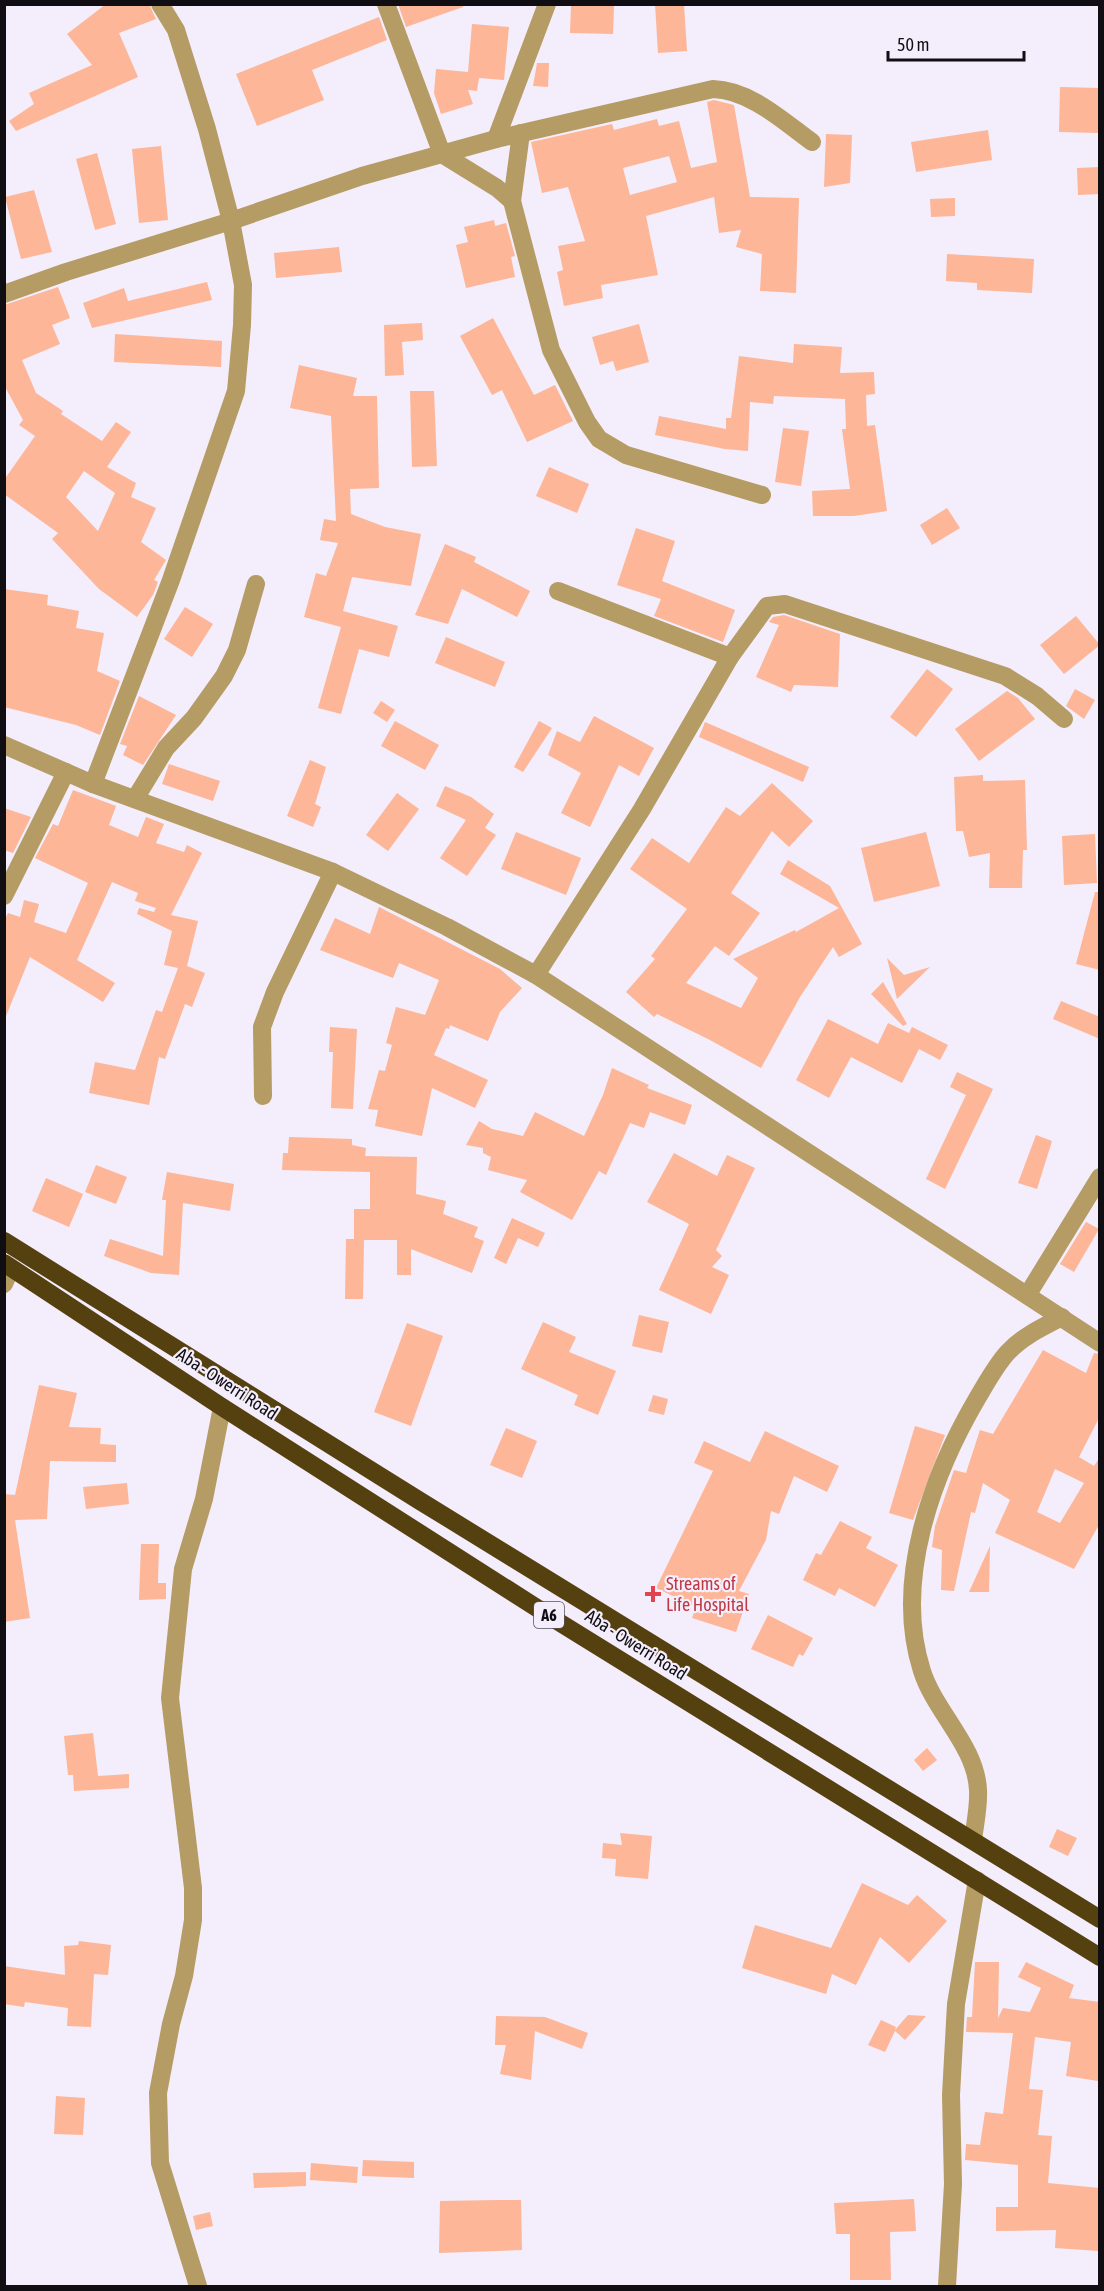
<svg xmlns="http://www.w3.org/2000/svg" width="1104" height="2291" font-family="'Asap Condensed',sans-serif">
<rect width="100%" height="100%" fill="#f4edfb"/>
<g fill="#fdb698" fill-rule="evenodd">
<path d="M106,4h43l7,15 -37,14 19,44 -122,54 -7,-10 25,-17 -5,-11 63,-28 -25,-31z"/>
<path d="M398,4h65v3l-57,20z"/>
<path d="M655,4h29l3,47 -29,2z"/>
<path d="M571,5l43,1 -1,28 -43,-1z"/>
<path d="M379,17l8,23 -75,30 12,30 -67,26 -21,-52z"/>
<path d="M472,24l37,3 -5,53 -25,-2 -2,13 -9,-1 5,14 -32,10 -7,-21 2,-24 32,3z"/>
<path d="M537,63h12l-1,24 -15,-1z"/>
<path d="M1060,87l40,1v45l-41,-1z"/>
<path d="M714,100l20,5 16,92 49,1 -3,95 -36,-2 2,-37 -26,-7 5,-17 -22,3 -5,-36 -68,19 12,59 -57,10 2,13 -39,8 -7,-34 6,-2 -5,-24 27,-5 -17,-54 -26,6 -11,-51 81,-18 2,6 43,-11 2,7 20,-5 12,47 26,-6 -10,-60zM669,156l8,26 -47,13 -7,-27z"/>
<path d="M988,130l4,30 -76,12 -5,-30z"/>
<path d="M826,134l26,1 -2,48 -26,4z"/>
<path d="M161,146l7,74 -29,3 -7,-74z"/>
<path d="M97,153l19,71 -21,6 -19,-71z"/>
<path d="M1100,167v27l-22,1 -1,-27z"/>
<path d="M34,190l18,62 -31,7 -16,-62z"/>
<path d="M955,198v18l-24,1 -1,-18z"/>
<path d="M494,220l1,6 11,-3 9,33 -4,1 4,20 -49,11 -10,-43 12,-3 -4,-15z"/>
<path d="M339,247l3,25 -66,6 -2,-25z"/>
<path d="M947,254l87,5 -2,34 -55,-3v-7l-31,-2z"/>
<path d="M207,282l5,18 -120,28 -9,-25 41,-15 4,13z"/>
<path d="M58,287l12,31 -18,7 8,19 -38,16 14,33 27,18 -2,3 41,27 14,-19 15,10 -24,35 29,16 -5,14 25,11 -15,34 25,18 -12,20 4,2 -5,13 -16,22 -38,-28 -47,-50 6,-6 -54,-39v-14l31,-44 -16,-11 4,-5 -19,-35v-80zM84,471l31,22 -17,38 -32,-34z"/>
<path d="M493,318l41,77 21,-10 18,36 -46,21 -25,-52 -10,5 -32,-59z"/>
<path d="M422,323l1,17 -21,2 2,33 -19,1 -1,-51z"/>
<path d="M639,324l10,38 -33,9 -3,-10 -13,4 -8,-28z"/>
<path d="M115,334l107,7 -1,26 -107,-5z"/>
<path d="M794,344l48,3 -2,26 34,-1 1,22 -9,1 1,31 8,-1 12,86 -33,5h-41l-1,-25 38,-2 -8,-60h4l-1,-30 -71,-3 -1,8 -23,-2 -2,49 -23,-2 -70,-14 4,-19 67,13v-11h5l8,-62 54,7z"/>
<path d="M299,365l58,13 -4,18h24l2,92 -29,1 1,25 34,13 36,7 -10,52 -59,-9 -9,34 55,15 -9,31 -30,-8 -18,65 -23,-6 23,-81 -37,-10 12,-44 10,3 12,-33 -18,-3 4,-21 12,2 -5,-105 -41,-8z"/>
<path d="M410,391h24l3,75 -25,1z"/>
<path d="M783,428l26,3 -8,55 -26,-4z"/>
<path d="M549,467l40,17 -12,29 -41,-17z"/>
<path d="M947,508l13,20 -28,17 -12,-20z"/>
<path d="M636,528l39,13 -13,40 73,29 -12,32 -69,-26 7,-17 -44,-14z"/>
<path d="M445,544l31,13 -2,5 56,29 -13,26 -55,-28 -14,35 -33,-9z"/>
<path d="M4,589l44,6 -1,10 32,6 -3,17 28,5 -7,38 23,10 -20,54 -24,-10 -72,-18z"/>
<path d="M185,607l28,17 -21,33 -28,-18z"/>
<path d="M784,615l56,19 -2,53 -44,-2 -3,7 -35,-15 23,-52 -10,-3 4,-5z"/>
<path d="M1076,616l24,29 -36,29 -24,-29z"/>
<path d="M446,637l59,25 -10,25 -60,-24z"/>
<path d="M927,669l26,20 -37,48 -26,-20z"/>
<path d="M1075,689l20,11 -11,19 -18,-13z"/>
<path d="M1007,691l11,7 17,21 -56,42 -24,-32z"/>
<path d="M139,696l37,19 -33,50 -20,-10 4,-9 -7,-2z"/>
<path d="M381,701l14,9 -8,12 -14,-9z"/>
<path d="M594,716l60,32 -15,28 -20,-11 -29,62 -29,-14 20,-40 -33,-18 9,-24 23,11z"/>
<path d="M395,721l44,24 -14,25 -44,-24z"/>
<path d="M539,721l13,7 -29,44 -9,-5z"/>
<path d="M705,722l104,45 -6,15 -104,-45z"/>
<path d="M310,760l16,7 -11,37 6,3 -8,20 -26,-11z"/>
<path d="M169,764l51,17 -7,20 -51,-17z"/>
<path d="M983,775v6l42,-1 2,70h-4l-1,38h-33l1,-35 -21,4 -6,-26h-7l-2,-54z"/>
<path d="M772,783l41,38 -24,26 -17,-16 -41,62 29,20 -31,43 -14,-10 -29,37 55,25 17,-30 -25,-19 62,-29 1,2 43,-24 -59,-34 8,-14 42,26 32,58 -23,13 -6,-10 -33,50 -39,71 -53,-29 -51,-25 -3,3 -28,-25 29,-33 -4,-3 36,-47 -57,-40 22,-31 37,25 37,-56 14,9z"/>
<path d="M445,786l26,11 23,17 -9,14 11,7 -29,41 -27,-18 26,-38 -30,-14z"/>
<path d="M73,790l43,16 -7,19 29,12 8,-20 18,7 -8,19 28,9 3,-7 15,8 -31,62 27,6 -11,45 18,7 -13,34 -7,-3 -20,55 -6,-2 -10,48 -60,-12 6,-31 40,8 21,-60 6,2 16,-44 -14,-3 8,-34 -35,-17 2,-6 15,4 2,-4 -21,-7 3,-8 -26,-11 -35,78 38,23 -12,19 -73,-45 -26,64v-100l4,-8 12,4 4,-17 15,4 -5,18 32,11 22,-50 -53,-25 18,-34 5,2z"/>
<path d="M397,793l22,16 -31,42 -22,-16z"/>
<path d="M4,808l27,9 -18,36 -9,-3z"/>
<path d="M516,832l65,26 -15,37 -65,-26z"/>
<path d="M926,832l14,54 -66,16 -13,-54z"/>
<path d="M1095,834l2,49 -33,2 -2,-49z"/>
<path d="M1095,892h5v78l-24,-6z"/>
<path d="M379,907l121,62 22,19 -22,24 -12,29 -38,-16 -1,4 -3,-1 -12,27 54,25 -13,28 -43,-20 -10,48 -47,-10 3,-16 -10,-1 11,-39 6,1 7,-26 -6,-2 10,-36 29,8 14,-35 -40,-17 -6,15 -73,-28 15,-32 35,16z"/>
<path d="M887,958l17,17 26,-8 -33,32z"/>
<path d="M883,982l24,42 -4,2 -32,-32z"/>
<path d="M1061,1001l39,16v22l-47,-20z"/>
<path d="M828,1019l50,25 10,-21 21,10 3,-6 36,18 -8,15 -21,-11 -17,34 -51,-26 -22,41 -33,-18z"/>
<path d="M330,1027l27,2 -4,80 -22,-1 2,-56h-4z"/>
<path d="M612,1068l37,17 -2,3 45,17 -7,20 -35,-13 -6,16 -14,-5 -24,52 -7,-4 -27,49 -52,-28 7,-12 -39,-10 3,-13 -8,-4v-5l-17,-3 13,-24 13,8 31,7 12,-24 49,24 19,-41z"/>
<path d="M957,1072l36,17 -48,100 -19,-10 40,-84 -16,-8z"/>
<path d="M1036,1135l16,6 -15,48 -19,-6z"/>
<path d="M289,1137l63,2v6l14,3 -1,8 52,1 -1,37 30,7 -3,13 35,13 -4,10 10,4 -12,32 -61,-24v26h-14v-35h-33l-1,59h-18l1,-60h8v-30h16v-37l-88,-2 1,-17h5z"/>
<path d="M674,1153l43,23 10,-21 28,13 -39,82 6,6 -10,11 17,8 -18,39 -52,-24 30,-66 -42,-22z"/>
<path d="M96,1165l31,12 -11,27 -31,-12z"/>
<path d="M167,1172l67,12 -4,27 -47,-8 -4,72 -28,-2 -47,-17 6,-17 53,17 3,-56h-4z"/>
<path d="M46,1178l37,16 -14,33 -37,-16z"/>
<path d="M512,1218l33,15 -7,14 -20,-9 -12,26 -12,-6z"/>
<path d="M1086,1222l13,7 -25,43 -14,-8z"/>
<path d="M639,1315l30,7 -7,31 -30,-7z"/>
<path d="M543,1322l33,15 -7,15 47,19 -18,44 -24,-10 4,-10 -57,-26z"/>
<path d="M407,1323l36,13 -32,90 -37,-14z"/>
<path d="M1043,1350l43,23 8,-20 6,1v62l-21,41 15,9 6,-9v66l-26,46 -79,-36 15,-33 -27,-17 -8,30 -4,-1 -17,79 -13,-1 1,-40 -10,-3 3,-21 19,-56 12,3 14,-43 13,4zM1055,1469l29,14 -24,40 -23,-11z"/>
<path d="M39,1385l38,8 -8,34 32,1 -1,16 16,1v17l-66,-1 -3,58 -32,1 15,98 -26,4v-128l11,1z"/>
<path d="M653,1395l15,4 -4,16 -16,-4z"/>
<path d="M915,1426l30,9 -32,85 -24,-7z"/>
<path d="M506,1428l31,13 -15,37 -32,-13z"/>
<path d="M765,1431l74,35 -12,26 -33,-16 -15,38 -8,-3 -5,29 -27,51 10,3 -13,38 -44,-14 4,-11 -40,-19 57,-117 -19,-8 10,-22 46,21z"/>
<path d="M127,1483l2,21 -43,5 -3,-22z"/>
<path d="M840,1521l32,16 -6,11 32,17 -23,42 -36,-19 -4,8 -32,-16 13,-27 5,2z"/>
<path d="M141,1544h18l-1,39h8v16l-27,1z"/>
<path d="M990,1546l-1,46h-20z"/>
<path d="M768,1615l45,23 -10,18 -4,-2 -6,13 -42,-18z"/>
<path d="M93,1733l5,43 31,-2v14l-55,3 -1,-16h-5l-4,-39z"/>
<path d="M927,1748l10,12 -14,11 -9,-11z"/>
<path d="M1057,1829l20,9 -9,18 -19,-9z"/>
<path d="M620,1833l32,3 -4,43 -33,-3 1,-17 -14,-1 1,-15 19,2z"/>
<path d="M862,1883l46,22 9,-10 30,26 -38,42 -29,-26 -24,48 -24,-11 -6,20 -84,-26 13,-43 76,23z"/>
<path d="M79,1941l32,4 -3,30 -14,-1 -3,53 -24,-1 1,-18 -43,-6 -1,5 -20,-3v-38l61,9 -1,-29 14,-1z"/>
<path d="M975,1962h24l-1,56 5,-10 27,4 11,-24 -23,-11 8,-15 48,23 -5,13 31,4 -2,79 -32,-5 5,-34 -36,-5 -6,52 14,1 -5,45 14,1 -4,47 52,5 -2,63 -43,-3 1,-18 -60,1v-24h22v-42l-53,-5 1,-16 14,1 5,-33 18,2 10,-81 -47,-1 1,-15h5z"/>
<path d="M908,2015l18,1 -21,24 -10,-9 -10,21 -17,-7 13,-25 15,7 -1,3z"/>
<path d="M496,2016l49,1 43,16 -6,16 -47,-18 -4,49 -31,-6 6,-29h-11z"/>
<path d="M56,2096l29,2 -2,37 -29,-1z"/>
<path d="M363,2160l51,2v16l-52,-2z"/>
<path d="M311,2163l47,4 -1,16 -47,-3z"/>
<path d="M306,2172v14l-52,2 -1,-15z"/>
<path d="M914,2199l2,32 -26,1 1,48h-41v-46h-14l-2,-31z"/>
<path d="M497,2200h24l1,50 -83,3 1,-52z"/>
<path d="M210,2212l3,14 -17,4 -3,-14z"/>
</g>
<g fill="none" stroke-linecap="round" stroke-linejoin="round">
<g stroke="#b59b64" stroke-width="18">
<path d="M386,4l56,150 55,34 15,13 39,149 36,72 12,17 27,16 136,40"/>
<path d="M496,139l51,-135"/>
<path d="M512,201l9,-68"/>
<path d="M4,294l62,-22 165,-51 131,-45 134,-37 217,-50c37,1 70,32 99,53"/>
<path d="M558,591l172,66"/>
<path d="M4,745l89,39 240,88 114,55 89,48 564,368"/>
<path d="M93,784l78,-204 65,-189 6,-66 1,-40 -12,-64 -24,-92 -31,-99 -16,-26"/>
<path d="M135,799l31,-51 28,-30 30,-42 13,-26 19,-66"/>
<path d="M4,896l62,-124"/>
<path d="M536,975l106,-166 88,-152 37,-51 18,-2 220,72 32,20 27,23"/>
<path d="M263,1096l-1,-69 13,-35 58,-120"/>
<path d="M4,1284l7,-16"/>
<path d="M1028,1294l72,-117"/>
<path d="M973,1840c2,-16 6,-34 5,-50 -2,-44 -43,-78 -56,-119 -29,-90 10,-196 56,-274 9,-15 18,-32 30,-45 15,-16 35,-25 54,-35"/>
<path d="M198,2286l-38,-123 -2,-70 13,-69 13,-48 9,-56v-32l-23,-190 13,-129 21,-70 18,-92"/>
<path d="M947,2286l6,-102 -2,-89 5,-91 21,-124"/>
</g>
<g stroke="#55410f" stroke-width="18">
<path d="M4,1241l416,260 680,418"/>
<path d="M4,1263l218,144 340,217 538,333"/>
</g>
</g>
<path fill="#e0444e" stroke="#f4edfb" stroke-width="2" d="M650 1585h6v6h6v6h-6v6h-6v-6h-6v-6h6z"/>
<g text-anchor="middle" stroke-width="4.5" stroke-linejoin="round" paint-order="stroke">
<rect fill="#f4edfb" stroke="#555159" stroke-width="1.5" x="534" y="1602" width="30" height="26" rx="4.5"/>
<g font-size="16" font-weight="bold" fill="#110e13">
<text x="549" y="1621">A6</text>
</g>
<g font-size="18" fill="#110e13" stroke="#f4edfb">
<text transform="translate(227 1384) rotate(33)" y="6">Aba - Owerri Road</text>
<text transform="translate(636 1645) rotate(32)" y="6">Aba - Owerri Road</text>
</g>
<g font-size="18" fill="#be3a42" stroke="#f4edfb" text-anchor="start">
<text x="666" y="1590">Streams of<tspan x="666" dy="21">Life Hospital</tspan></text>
</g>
</g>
<rect width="1104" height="2291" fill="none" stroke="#110e13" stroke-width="12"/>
<path d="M888 51v9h136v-9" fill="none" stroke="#110e13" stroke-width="3"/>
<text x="897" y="51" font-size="18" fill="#110e13" stroke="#f4edfb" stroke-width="4.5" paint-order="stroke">50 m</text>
</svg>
